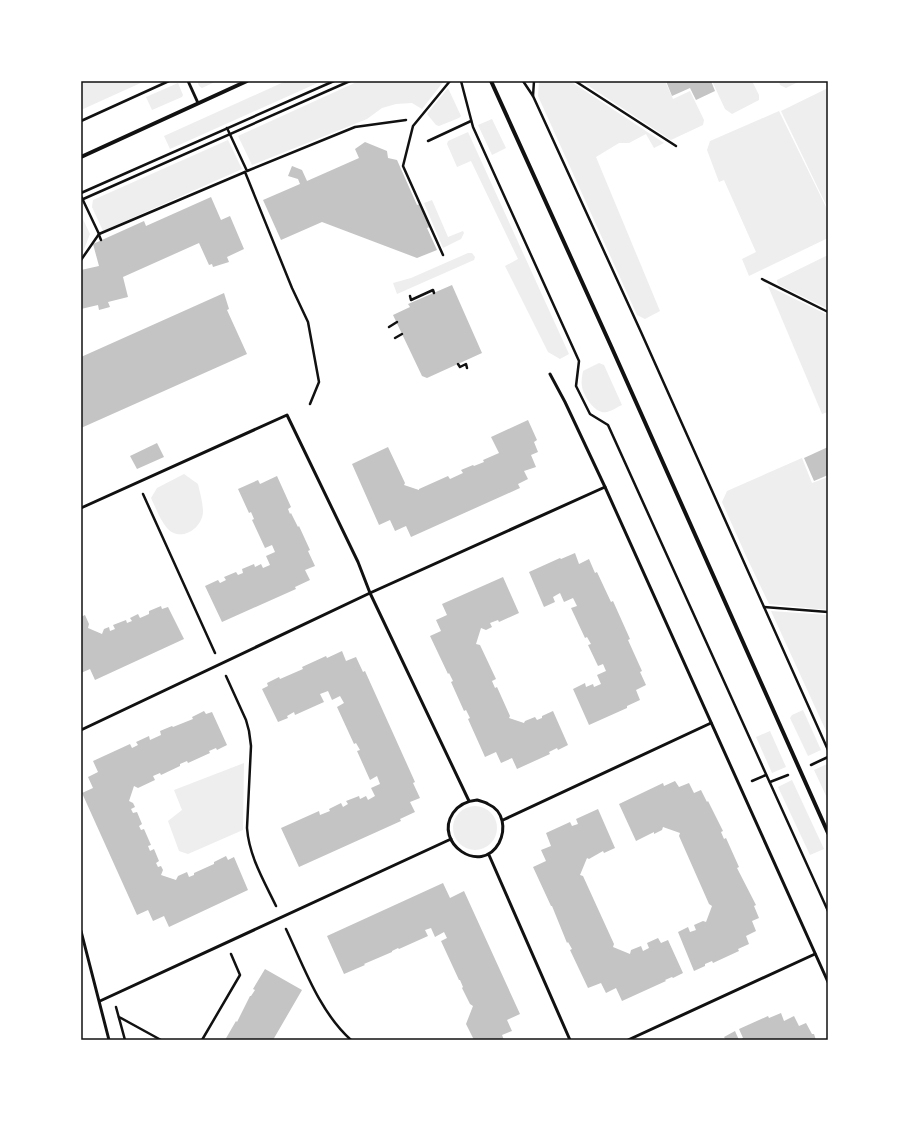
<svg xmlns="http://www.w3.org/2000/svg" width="909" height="1121" font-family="'Playfair Display',serif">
<rect width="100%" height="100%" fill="#fff"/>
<g fill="#eee">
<path d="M81,81h64l-64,29z"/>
<path d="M197,81h20l-15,7 -3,-2z"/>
<path d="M286,81h36l-152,68 -6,-13z"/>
<path d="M359,81h85l-22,28 -10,-6 -16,1 -14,4 -15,11 -115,46 -14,-29z"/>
<path d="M539,81h31l94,62 -10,5 -8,-14 -17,9h-10l-23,14 64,154 -15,8 -8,-4 -99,-219z"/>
<path d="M581,81h84l8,18 17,-8 14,29 -1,5 -32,15z"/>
<path d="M712,81h40l7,14v5l-27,14 -7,-5z"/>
<path d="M779,81h21l-14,7 -6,-3z"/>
<path d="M178,83l5,12 -1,2 -30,13 -6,-13z"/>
<path d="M448,88l13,28 -2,2 -20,8 -3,-1 -9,-11z"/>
<path d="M828,88v121l-47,-98z"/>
<path d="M779,111l49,100v27l-79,38 -7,-17 14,-7 -32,-72 -5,2 -12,-32 3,-9z"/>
<path d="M492,119l14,29 -14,7 -14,-30z"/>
<path d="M468,132l101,222 -9,5 -12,-7 -43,-86 13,-7 -47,-98 -14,6 -10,-23 1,-3z"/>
<path d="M228,140l14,29 -139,62 -11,-24 1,-7z"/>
<path d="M432,200l16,37 15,-6 1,2 -3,6 -18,9 -19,-45z"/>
<path d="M81,215l9,19 -9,23z"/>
<path d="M468,253h4l3,4 -1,3 -77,34 -4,-11 18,-5z"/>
<path d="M828,255v54l-49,-24 -2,-3v-2z"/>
<path d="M768,286l60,29v97l-6,2z"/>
<path d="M599,363l5,2 18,40c-5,2 -10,6 -15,7 -11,3 -23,-15 -25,-25 -1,-5 0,-11 1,-16z"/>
<path d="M802,458l10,25 16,-6v133l-59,-6 -22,-46 -25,-56 5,-11z"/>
<path d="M184,474l14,10c2,9 5,19 5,28 -1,17 -23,31 -36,16 -7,-8 -11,-20 -16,-30l6,-10z"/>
<path d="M771,611l57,4v120l-7,-15z"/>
<path d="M803,710l18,40 -13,6 -18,-38 2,-3z"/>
<path d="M770,731l16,36 -14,6 -16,-36z"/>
<path d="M244,763l-1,67 -55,24 -9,-3 -11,-30 14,-11 -8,-20z"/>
<path d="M827,764l1,2v34l-14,-30z"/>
<path d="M792,780l32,69 -14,6 -32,-68z"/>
<circle cx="475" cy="828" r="22"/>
</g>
<g fill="#c4c4c4">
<path d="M666,81h45l4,10 -19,9 -6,-12 -18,8z"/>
<path d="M365,142l22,9 1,7 9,2 20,45 3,-1 10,23 -3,1 10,22 -20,8 -95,-36 -41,18 -18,-40 37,-16 -2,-5 -10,-3 4,-10 10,4 5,11 52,-23 -4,-9z"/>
<path d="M211,197l10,23 9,-4 14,33 -17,8 2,5 -16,5 -1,-3 -3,1 -10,-22 -76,34 5,20 -20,5 2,5 -11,3 -1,-5 -17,4v-39l18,-4 -6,-22 51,-23 2,5z"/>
<path d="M452,285l30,68 -55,25 -5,-2 -29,-61 17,-8 -2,-3z"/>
<path d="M224,293l5,16 -2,1 20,44 -166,74v-71z"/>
<path d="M528,420l9,20 -3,2 4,10 -7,3 5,12 -12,4 4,8 -10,5 2,4 -109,49 -5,-11 -11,5 -5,-11 -11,5 -27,-61 36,-17 17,36 -1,2 15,5v-1l29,-13 2,3 13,-6 -2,-3 12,-5 1,1 10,-4 -1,-2 16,-7 -8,-16z"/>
<path d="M157,443l7,14 -27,12 -7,-13z"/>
<path d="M828,447v28l-14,6 -10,-23z"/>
<path d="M277,476l14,31 -3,2 2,5 1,-1 7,14 1,-1 11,24 -2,1 7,15 -10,4 5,10 -15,7 1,2 -74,33 -17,-36 13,-6 2,3 6,-3 -2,-3 12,-5 2,3 5,-2 -1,-4 12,-5 1,3 6,-3 2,4 7,-3 -4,-9 9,-4 -3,-7 -7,3 -13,-28 2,-1 -3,-7 -2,1 -11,-24 20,-9 2,4z"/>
<path d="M575,553l4,11 10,-5 6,14 2,-1 14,30 2,-1 17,38 -2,1 14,31 -2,1 6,13 -10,5 4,10 -13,6v2l-38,17 -16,-36 12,-6 1,4 7,-3 1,3 7,-3 -4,-9 9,-4 -3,-7 -5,2 -10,-21 3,-1 -4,-7 -2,1 -14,-30 6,-2 -4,-8 -9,4 -4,-9 -7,4 2,5 -11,5 -15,-35 31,-14 1,1z"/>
<path d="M503,577l16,36 -20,9 -1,-2 -8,3 2,4 -6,3 -5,-2 -5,16 4,1 16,34 -4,2 3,7 2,-1 13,29 -1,2 15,5 1,-2 10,-4 2,3 5,-2v-2l11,-5 15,34 -10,5 -1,-2 -8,4 1,2 -33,15 -5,-11 -11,5 -5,-11 -11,5 -17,-38 2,-1 -4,-8 -2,1 -13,-29 2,-1 -4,-8 -1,1 -18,-38 11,-5 -5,-11 11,-5 -5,-11z"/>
<path d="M161,606l1,3 6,-2 16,32 -89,41 -5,-11 -9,4v-56l4,-2 4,9 -1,4 14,6 2,-5 5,-2 1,4 5,-2 -2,-4 13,-5 1,3 5,-2 -2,-3 8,-4 2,4 9,-4v-3z"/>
<path d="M342,651l4,10 10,-4 7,15 2,-1 50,111 -2,1 7,15 -10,4 5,10 -15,7 1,2 -102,46 -18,-39 38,-17 1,4 10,-4 -1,-2 12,-6 2,4 5,-3 -2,-3 13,-5 1,3 6,-3 2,4 7,-4 -4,-8 9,-4 -3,-8 -7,4 -13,-29 3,-1 -4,-7 -2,1 -17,-37 7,-4 -4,-7 -8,4 -4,-9 -8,3 4,8 -29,13 -1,-3 -7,4 1,2 -10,4 -16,-33 6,-3 -1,-3 12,-6 1,2 23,-10 -1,-2 24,-11 1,2z"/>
<path d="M204,711l2,3 6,-2 15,33 -10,5 -1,-2 -7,3 1,2 -22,10 -1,-2 -7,3v2l-19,9 -1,-2 -7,3 2,4 -17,8 -4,-2 -5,15 4,2 2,4 -4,2 2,4 4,-1 5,12 -3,2 2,4 3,-1 7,16 -3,1 2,5 4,-2 5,12 -3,2 2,4 3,-1 2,4 -2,5 15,5 2,-4 9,-4 2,5 5,-2v-2l20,-9v-2l12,-6 2,4 6,-3 14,33 -79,37 -5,-11 -11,5 -5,-11 -11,5 -55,-122 11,-5 -5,-11 10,-5 -5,-11 37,-17 2,4 6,-3 -2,-3 13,-6 1,4 11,-5 -1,-4 12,-5 1,1 20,-8 -1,-2z"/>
<path d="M675,781l4,6 10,-4 5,10 7,-3 6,12 1,-1 15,30 -2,1 3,7 2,-1 13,29 -2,1 19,37 -2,1 5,12 -7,3 4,10 -10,5 3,8 -11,5 1,2 -26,12 -1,-2 -7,3v2l-11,5 -16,-39 10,-5 2,5 6,-2 -2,-5 9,-4 3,1 6,-16 -3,-2 -30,-68 1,-3 -17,-6 -1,3 -8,4v-2l-18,9 -17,-37 44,-21 1,3z"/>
<path d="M598,809l17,39 -11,5 -1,-2 -14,8 -2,-1 -7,17 3,1 31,68 -1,3 17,7 1,-4 10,-4 2,5 6,-3 -2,-5 11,-5 3,5 7,-3 15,33 -10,5 -1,-1 -7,3 1,1 -44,20 -6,-13 -10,5 -5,-10 -13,5 -18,-38 2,-1 -4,-7 -1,1 -15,-37h-1l-18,-39 13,-6 -5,-11 10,-4 -5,-13 24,-11 2,4 6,-2 -2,-5z"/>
<path d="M443,883l7,15 14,-7 56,123 -13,6 5,11 -10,4 2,5h-30l-8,-16 7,-18 -3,-2 -8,-16 1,-1 -3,-7h-1l-18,-39 6,-3 -3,-6 -9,5 -4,-9 -6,2 3,6 -29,13 -1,-1 -6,3v1l-28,12 1,1 -21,9 -17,-38z"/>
<path d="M265,969l37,21 -29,50h-48l11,-19 1,1 13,-26h1l4,-6 -2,-1z"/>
<path d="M781,1013l3,8 10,-5 5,10 7,-3 6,11h2l2,6h-76l3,-2 -4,-9 29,-13 1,2z"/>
<path d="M735,1031l4,9h-13l-2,-3z"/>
</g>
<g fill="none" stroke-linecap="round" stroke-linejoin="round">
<g stroke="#111" stroke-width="2.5">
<path d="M461,81l12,46 106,234 -3,25 14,28 18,11 220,486"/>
<path d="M523,81l10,15 108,236 187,418"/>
<path d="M575,81l101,65"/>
<path d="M533,96l1,-15"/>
<path d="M81,121l88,-40"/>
<path d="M227,128l20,43 108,-44 51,-7"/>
<path d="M428,141l43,-20"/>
<path d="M245,172l47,116 16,34 11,60 -9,22"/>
<path d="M81,193l253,-112"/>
<path d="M81,196l18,38 146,-62"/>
<path d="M81,200l269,-119"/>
<path d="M99,235l2,5"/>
<path d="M443,255l-40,-89 10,-40 37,-45"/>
<path d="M81,260l18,-26"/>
<path d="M762,279l66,33"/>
<path d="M410,296l1,4 22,-10 1,3"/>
<path d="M389,327l8,-5"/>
<path d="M395,338l7,-4"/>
<path d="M458,364l2,3 6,-3 1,4"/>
<path d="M143,494l72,159"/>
<path d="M764,607l64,5"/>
<path d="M226,676l20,44 3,11 2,15 -4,82c2,28 17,53 29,78"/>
<path d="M811,765l17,-8"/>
<path d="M752,781l14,-6"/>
<path d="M770,782l18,-7"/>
<path d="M286,929c18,38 33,82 65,111"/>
<path d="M116,1007l9,33"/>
<path d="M119,1017l42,23"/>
<path d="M202,1040l38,-65 -9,-21"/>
</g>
<g stroke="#111" stroke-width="3">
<path d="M188,81l10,22"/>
<path d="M550,374l15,28 40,85 223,495"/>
<path d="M81,508l206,-93 71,147 12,31 99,208"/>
<path d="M81,730l289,-137 235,-106"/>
<path d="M477,800c3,1 8,2 11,4 16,7 18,25 11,39 -18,33 -66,0 -46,-30 6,-9 14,-12 24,-13z"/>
<path d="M503,820l208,-97"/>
<path d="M489,855l81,185"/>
<path d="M81,931l28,109"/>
<path d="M100,1001l351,-162"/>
<path d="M628,1040l187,-86"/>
</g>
<g stroke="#111" stroke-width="4">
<path d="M491,81l120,265 217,487"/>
<path d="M81,157l166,-76"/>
</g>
</g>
<rect width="909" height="1121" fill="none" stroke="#ffffff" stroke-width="164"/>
<rect x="82" y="82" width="745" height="957" fill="none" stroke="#111" stroke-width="1.5"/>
</svg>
